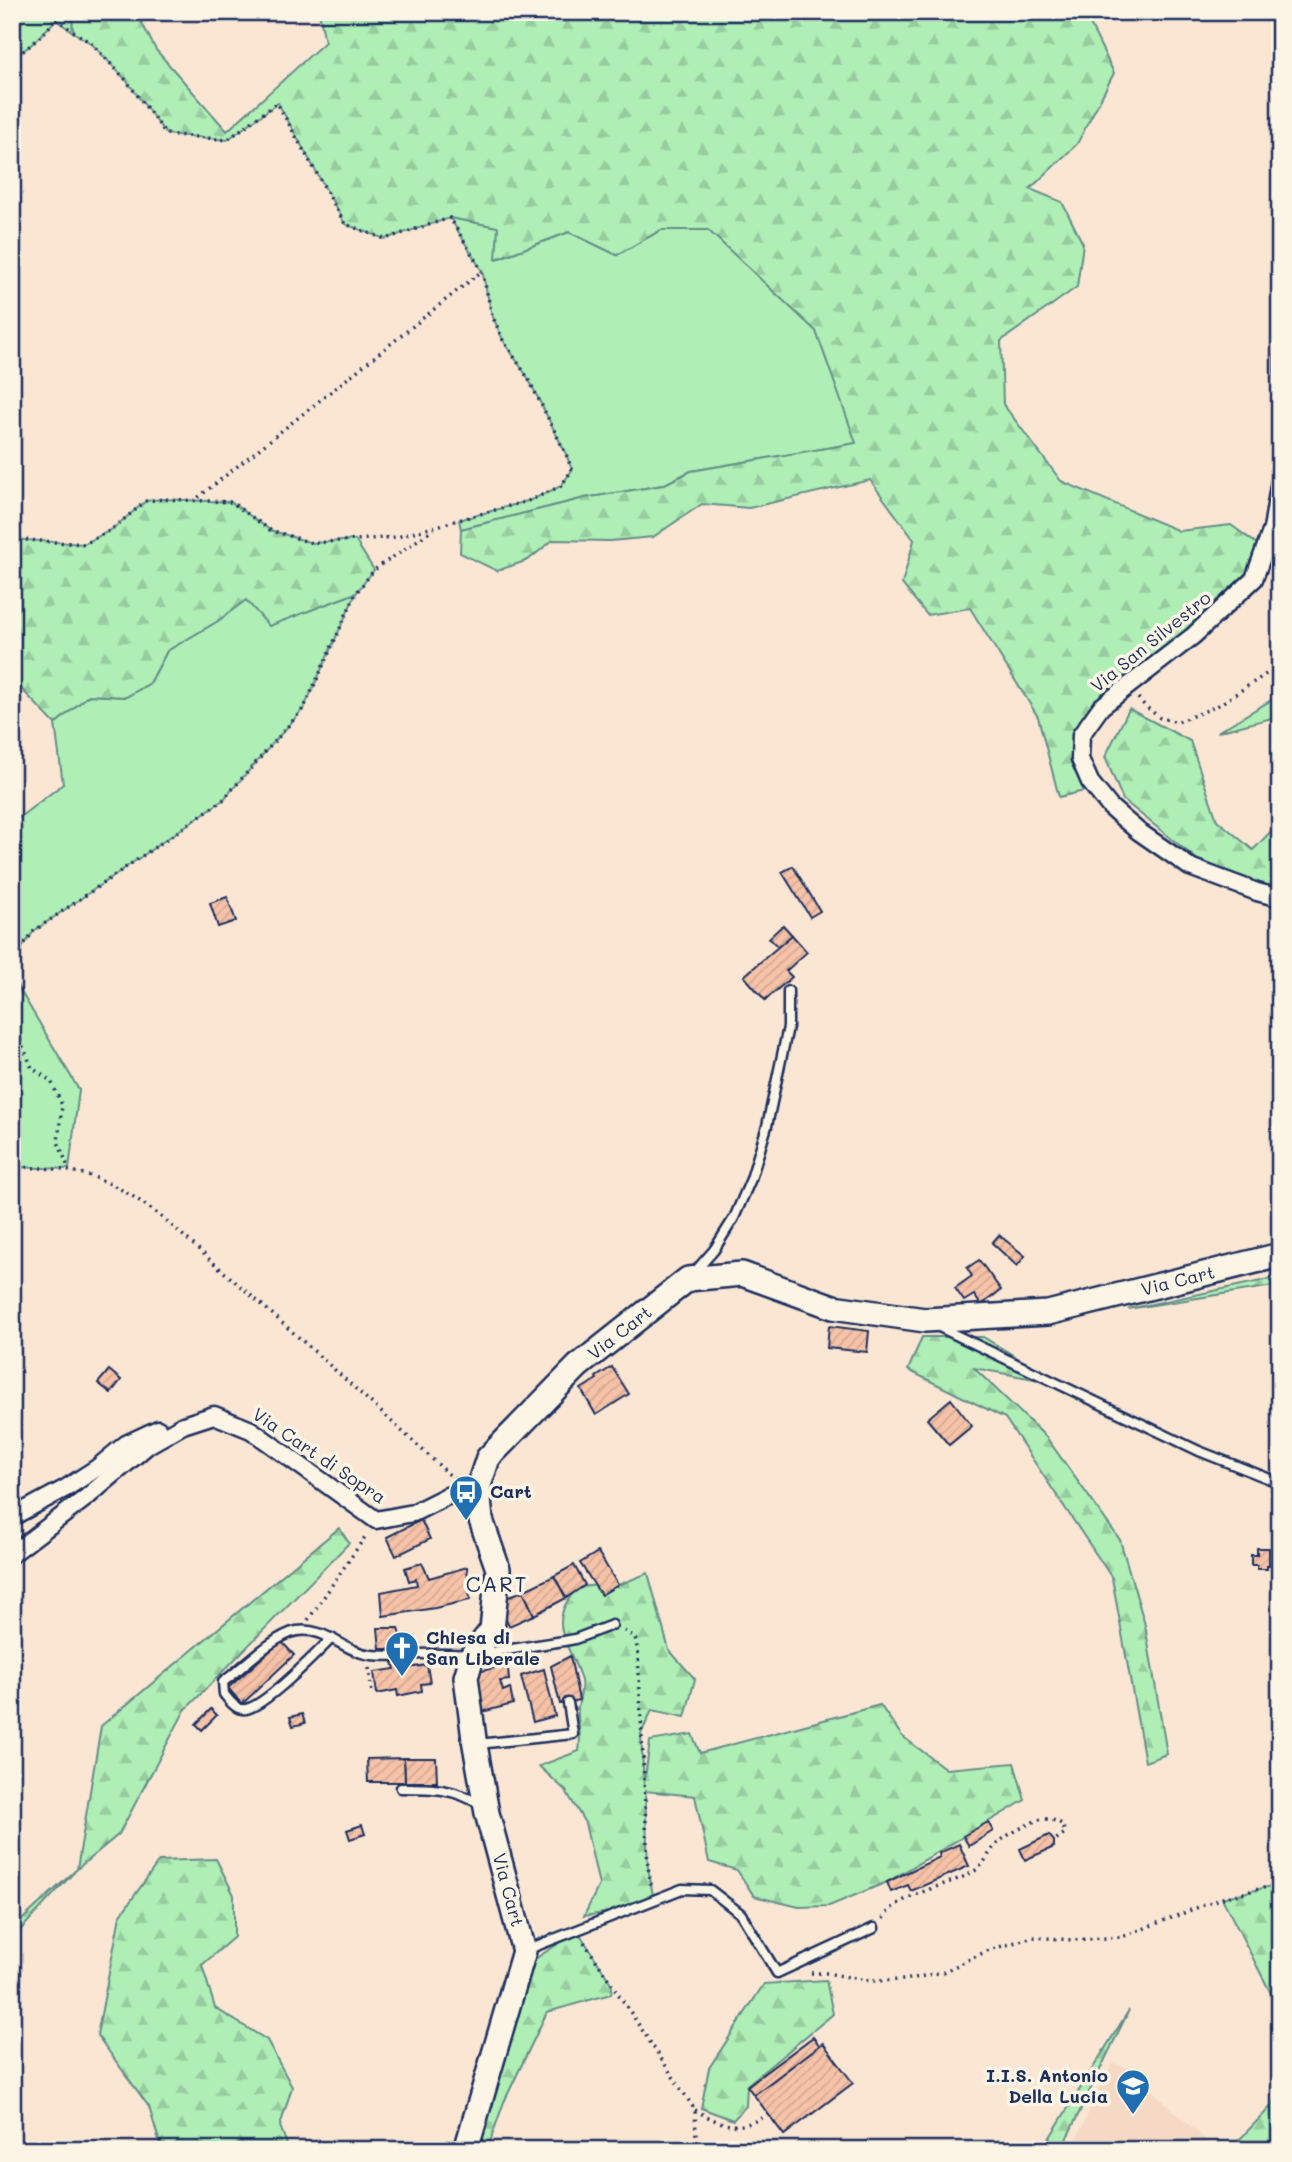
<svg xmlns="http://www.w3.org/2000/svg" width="1292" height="2162" font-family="Mali,sans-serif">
<defs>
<pattern id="forest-firs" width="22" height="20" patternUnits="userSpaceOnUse" patternTransform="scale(1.75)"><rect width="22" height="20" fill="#afeeb5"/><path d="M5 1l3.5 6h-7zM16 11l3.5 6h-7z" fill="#96cc9e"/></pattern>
<pattern id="building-hatch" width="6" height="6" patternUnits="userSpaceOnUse" patternTransform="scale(1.75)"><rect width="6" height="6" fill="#f7c3a8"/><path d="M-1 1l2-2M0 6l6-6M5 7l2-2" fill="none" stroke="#d3a893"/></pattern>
</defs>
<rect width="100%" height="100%" fill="#fae6d3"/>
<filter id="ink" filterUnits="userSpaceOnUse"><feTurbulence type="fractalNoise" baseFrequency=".0143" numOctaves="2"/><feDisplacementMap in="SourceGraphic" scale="14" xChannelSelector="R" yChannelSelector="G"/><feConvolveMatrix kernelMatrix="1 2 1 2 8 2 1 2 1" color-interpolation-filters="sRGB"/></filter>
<g filter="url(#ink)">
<path fill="#f5d9c4" d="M1113,2063l14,5 90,82h-145l30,-69z"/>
<g fill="#afeeb5" stroke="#658e8a" stroke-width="2">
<path d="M12,12h60l1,20 -17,-12 -23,23 -21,17z"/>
<path d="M450,218l49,9 -2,32 72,-27 48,23 44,-25 47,-1 108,102 41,112 -166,28 -28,14 -78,13 -124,31 -2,-9 72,-20 30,-14 11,-16 -6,-16 -38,-76 -25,-38 -11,-25 -10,-44z"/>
<path d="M356,593l-52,115 -81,92 -189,131 -17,24 -3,25 65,110 -10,79 -57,-2v-344l51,-39 -8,-60 34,-29 37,2 24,-14 17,-32 51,-30 28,-22 24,26z"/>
</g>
<g fill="url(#forest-firs)" stroke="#658e8a" stroke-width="2">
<path d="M72,12h64l20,38 71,81 98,-89 -6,-30h765l30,61 -37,71 -47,45 32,13 21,42 -6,43 -76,54 2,63 58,77 118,50 52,-6 26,19 -9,32 -174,155 10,60 -25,6 -21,-80 -68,-109 -43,7 -25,-31 12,-44 -44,-60 -121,28 -47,-4 -49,33 -43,4 -57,-1 -25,20 -31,11 -37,-18 1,-24 124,-31 78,-13 28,-14 165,-28 -40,-112 -108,-101h-47l-44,25 -48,-23 -73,27 2,-32 -48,-9 -65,21 -40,-15 -67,-121 -51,37 -61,-6 -40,-54 -34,-36 -19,-12z"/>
<path d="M162,499l69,3 39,28 42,13 43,-3 19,30 -18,23 -87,33 -23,-26 -28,21 -51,30 -17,32 -24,14 -37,-2 -34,29 -43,-45v-140l72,5 27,-14 35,-29z"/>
<path d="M1280,695v21l-63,16z"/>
<path d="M1129,709l61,32 27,79 36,30 27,-28v70l-82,-32 -75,-60 -18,-43z"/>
<path d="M1280,1277v8l-152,24z"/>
<path d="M922,1337h61l78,47 -87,-16 72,69 74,103 25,85 22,129 -22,8 -33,-184 -107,-160 -97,-48z"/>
<path d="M339,1528l10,15 -164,167 -66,124 -42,35 -65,70v-10l65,-60 24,-143z"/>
<path d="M648,1573l21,77 26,29 -10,38 -33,-7 -11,24 3,51 6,-44 42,-7 8,19 180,-48 22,31 44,33 68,-6 11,37 -138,82 -58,24 -30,1 -45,-11 -17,-26 -28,-8 -14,-66 -50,-5 3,76 6,34 -22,8 -48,7 15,-31 -14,-62 -19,-32 -27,-25 40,-15c3,-15 -2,-29 -1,-43 1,-9 5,-19 3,-27 -7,-30 -32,-51 -13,-81 6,-10 15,-15 27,-14l6,9 17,-10z"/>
<path d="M216,1859l18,36v42l-32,28 13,43 52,32 25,47 -12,39 9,24h-127l-13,-43 -52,-72 23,-119 39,-55z"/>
<path d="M1280,1884v127l-58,-113z"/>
<path d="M578,1931l34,54 -1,9 -64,18 -43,90 -17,48h-31l25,-79 20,-90z"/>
<path d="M826,1980l7,34 -86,71 -1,21 -13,14 -32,-12 8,-40 55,-84z"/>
<path d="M1129,2010l-68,140h-19z"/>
<path d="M1280,2097v53h-39l-3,-9z"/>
</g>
<g fill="url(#building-hatch)" stroke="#1b2f5e" stroke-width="2">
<path d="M793,866l27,45 -10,6 -28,-45z"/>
<path d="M227,897l9,24 -18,6 -8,-24z"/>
<path d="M783,925l9,10 -14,12 -9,-9z"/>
<path d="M792,935l15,17 -21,19 6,6 -27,23 -21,-24z"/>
<path d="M999,1235l26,21 -8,10 -25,-23z"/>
<path d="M979,1260l22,30 -20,15 -7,-10 -10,6 -9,-13 17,-12 -5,-8z"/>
<path d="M829,1326l40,5 -2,21 -40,-4z"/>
<path d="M612,1367l17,27 -33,21 -15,-26 16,-10 -1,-2z"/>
<path d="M109,1370l12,10 -10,13 -13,-10z"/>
<path d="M951,1399l21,27 -23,19 -22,-26z"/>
<path d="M421,1520l9,19 -34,17 -9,-19z"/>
<path d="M1257,1548h12v18h-2v3h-10v-4h-6v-10h6z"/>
<path d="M598,1552l20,33 -17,10 -21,-32z"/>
<path d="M422,1563l7,15 38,-11 3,33 -35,8 -52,8 -2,-24 36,-7 -1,-6 -7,2 -4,-13z"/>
<path d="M574,1565l11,20 -19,13 -12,-22z"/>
<path d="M554,1576l12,22 -32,17 -11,-24z"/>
<path d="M523,1591l11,24 -25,11 -10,-26z"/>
<path d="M378,1628h21l5,21h-24z"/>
<path d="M281,1641l13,14 -52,49 -14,-16z"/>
<path d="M570,1656l9,44 -19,4 -9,-38z"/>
<path d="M407,1661l1,7 19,-3 3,18 -9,1 1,7 -24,5 -1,-6 -20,4 -3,-22 21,-3 -2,-7z"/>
<path d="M497,1667l11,2 1,11 -9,1 3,10 7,-3 3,16 -31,8 -7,-39z"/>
<path d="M544,1669l11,47 -22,6 -12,-46z"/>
<path d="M211,1709l6,6 -15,15 -6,-6z"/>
<path d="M302,1714l3,9 -12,3 -3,-9z"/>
<path d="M404,1758h32l1,24h-32z"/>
<path d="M404,1758l1,24h-37l-1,-23z"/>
<path d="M988,1822l5,9 -24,15 -6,-10z"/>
<path d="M362,1825l3,9 -15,5 -3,-9z"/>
<path d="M1049,1835l5,6v6l-29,13 -5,-11z"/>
<path d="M959,1844l10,22 -58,25 -3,-6 -17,7 -4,-10 53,-25 -1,-4z"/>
<path d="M813,2037l7,9 -66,49 -7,-9z"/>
<path d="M823,2043l30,40 -69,52 -30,-40z"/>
</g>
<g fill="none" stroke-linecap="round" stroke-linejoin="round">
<g stroke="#1b2f5e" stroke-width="13">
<g id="lane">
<path d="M1280,480v-186"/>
<path d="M693,1274l21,-24 20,-32 17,-39 16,-53 21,-99v-36"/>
<path d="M939,1327l260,124 81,32"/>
<path d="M332,1638c-16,16 -67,68 -86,71 -10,2 -17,-9 -22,-15l-1,-12 8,-6c17,-14 45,-41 66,-45 28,-5 48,22 75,24 16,2 32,0 48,-1 18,-1 36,1 54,0 30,-3 60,-9 90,-13l11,-2 37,-14"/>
<path d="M478,1744l95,-10 -5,-31"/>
<path d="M401,1788c31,0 53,0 80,17"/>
<path d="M526,1950l156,-61 28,1 31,24 36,59 97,-45"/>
</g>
</g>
<g stroke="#1b2f5e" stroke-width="21">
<g id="street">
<path d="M1280,480l-8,49 -18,50 -61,57 -92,71 -20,28 -1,24 10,23 20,25 28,24 52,36 67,25 23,6"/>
<path d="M12,1517l54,-29 31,-20 29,-24 32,-15"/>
<path d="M12,1554l75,-57 61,-52 35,-20 31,-10 37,15 125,90 37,-7 34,-17 31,-8"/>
</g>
</g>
<g stroke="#1b2f5e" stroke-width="28">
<path id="secondary" d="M466,2150l58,-199 -37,-138 -13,-74 -8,-62 7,-23 19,-24 6,-61 -17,-49 -3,-32 10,-30 90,-92 110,-87 54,-5 91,33 92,13 123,-7 232,-58"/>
</g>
<g stroke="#1b2f5e" stroke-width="3.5" stroke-dasharray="2 5" stroke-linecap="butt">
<path d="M56,19l36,25 34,36 40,54 61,6 50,-37 68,121 40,15 65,-21 32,53"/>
<path d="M12,60c13,-11 43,-31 44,-48"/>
<path d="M12,539l72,5 27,-14 35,-29 16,-2 69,3 39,28 42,13 85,-6 134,-37 30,-14 11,-16 -6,-16 -38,-76 -25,-38 -11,-25 -10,-44 -287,229"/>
<path d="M1138,698l7,8 15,12 18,4 39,-16 63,-41"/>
<path d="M12,960l22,-29 189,-131 81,-92 52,-115 18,-23 60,-41"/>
<path d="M12,1020l20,48 19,13 11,24 -4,37 11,27"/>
<path d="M12,1167c34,1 63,1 94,15 45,20 81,58 118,90 78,67 154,137 230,207"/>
<path d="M308,1620l59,-86"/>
<path d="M624,1631l11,6 3,16 10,214 4,22"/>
<path d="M369,1668l3,26"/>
<path d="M883,1919c13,-25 66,-33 90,-47 10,-6 12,-12 18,-21 9,-13 26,-21 40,-28 11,-6 19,-5 31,1l3,9 -11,8"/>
<path d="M584,1942l111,168 1,24 6,16"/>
<path d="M811,1973h15l45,8 34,-1 38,-8 46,-22 44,-13 40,3 49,-3 100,-39 58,-14"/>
<path d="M695,2110c29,16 43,23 73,4"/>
</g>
<use href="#lane" stroke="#fcf5e5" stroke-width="8"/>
<use href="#street" stroke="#fcf5e5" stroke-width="16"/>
<use href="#secondary" stroke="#fcf5e5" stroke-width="23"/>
</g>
</g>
<defs>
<g id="bus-pin" transform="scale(1.75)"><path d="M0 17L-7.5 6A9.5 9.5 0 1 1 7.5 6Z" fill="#1f6fb2" stroke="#fcf5e5"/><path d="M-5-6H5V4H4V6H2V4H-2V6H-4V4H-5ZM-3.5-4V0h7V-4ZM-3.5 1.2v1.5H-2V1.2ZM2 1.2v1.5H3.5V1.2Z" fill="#fff"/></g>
<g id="church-pin" transform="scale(1.75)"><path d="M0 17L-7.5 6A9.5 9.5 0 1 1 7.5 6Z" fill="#1f6fb2" stroke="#fcf5e5"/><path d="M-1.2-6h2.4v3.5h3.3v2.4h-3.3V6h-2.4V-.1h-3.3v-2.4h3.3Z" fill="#fff"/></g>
<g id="school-pin" transform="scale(1.75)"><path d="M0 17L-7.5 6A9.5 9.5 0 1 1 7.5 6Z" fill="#1f6fb2" stroke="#fcf5e5"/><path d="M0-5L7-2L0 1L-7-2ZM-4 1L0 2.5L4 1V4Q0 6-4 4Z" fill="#fff"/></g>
</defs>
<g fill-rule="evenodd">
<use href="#bus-pin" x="466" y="1492"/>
<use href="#church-pin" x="402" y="1648"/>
<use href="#school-pin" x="1133" y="2086"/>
</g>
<g text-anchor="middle" stroke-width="7" stroke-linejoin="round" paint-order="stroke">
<g font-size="18" fill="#1b2f5e" stroke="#fcf5e5">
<text transform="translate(1151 642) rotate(-39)" y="6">Via San Silvestro</text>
<text transform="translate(1178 1281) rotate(-14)" y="6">Via Cart</text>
<text transform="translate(620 1333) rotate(-38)" y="6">Via Cart</text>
<text transform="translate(319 1456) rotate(34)" y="6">Via Cart di Sopra</text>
<text transform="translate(508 1890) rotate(75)" y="6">Via Cart</text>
</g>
<g font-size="18" font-weight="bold" fill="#1b2f5e" stroke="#fcf5e5" text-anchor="start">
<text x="490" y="1498">Cart</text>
<text x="426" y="1644">Chiesa di<tspan x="426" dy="21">San Liberale</tspan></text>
<text x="1108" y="2082" text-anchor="end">I.I.S. Antonio<tspan x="1108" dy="21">Della Lucia</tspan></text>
</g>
<g font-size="21" letter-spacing="2" fill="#1b2f5e" stroke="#fcf5e5">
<text x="497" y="1592">CART</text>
</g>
</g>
<rect width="1292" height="2162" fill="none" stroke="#fcf5e5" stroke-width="42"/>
<rect x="21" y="21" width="1250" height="2120" fill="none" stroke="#1b2f5e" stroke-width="2.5" filter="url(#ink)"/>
</svg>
